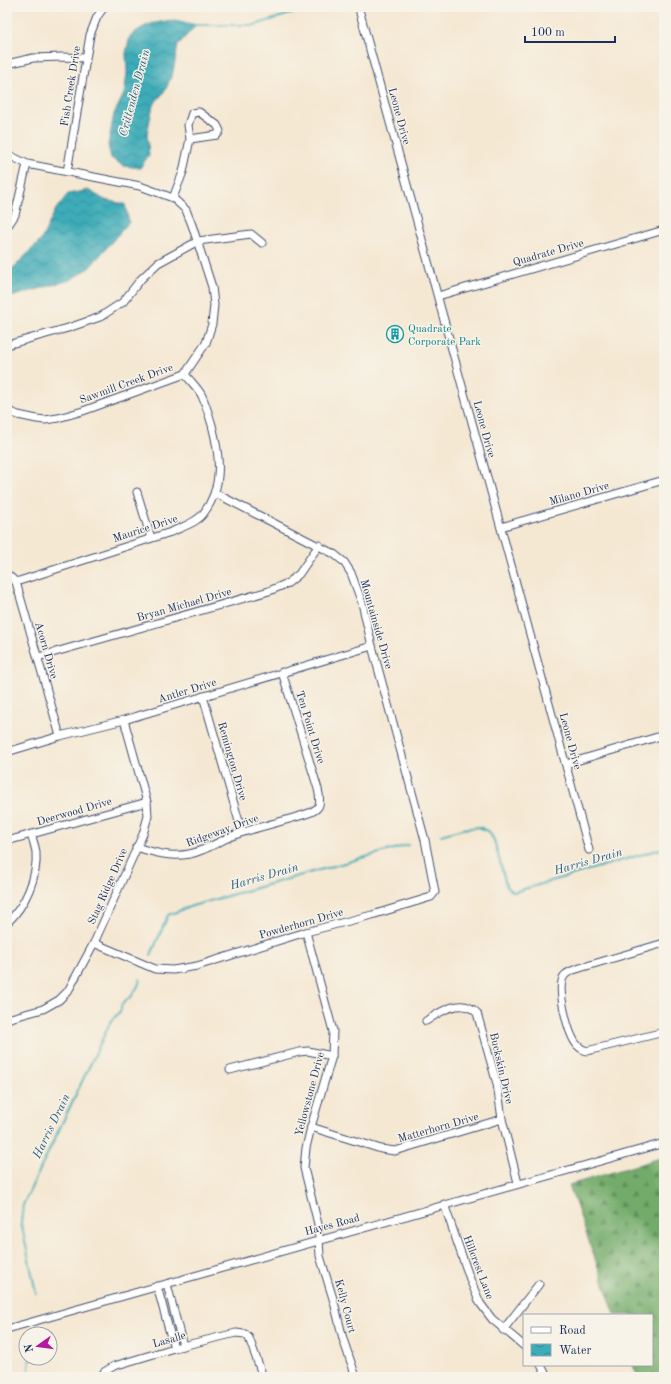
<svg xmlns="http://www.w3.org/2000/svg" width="671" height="1384" font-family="'Old Standard TT',serif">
<defs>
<pattern id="forest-firs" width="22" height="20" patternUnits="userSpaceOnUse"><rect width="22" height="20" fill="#73ac6a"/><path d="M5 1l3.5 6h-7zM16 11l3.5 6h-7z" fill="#5e8c5a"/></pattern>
<pattern id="water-waves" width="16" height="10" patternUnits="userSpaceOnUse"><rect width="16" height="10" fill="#3cacb8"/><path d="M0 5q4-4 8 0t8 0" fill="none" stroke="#328c99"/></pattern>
</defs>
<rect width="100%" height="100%" fill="#f7f3e8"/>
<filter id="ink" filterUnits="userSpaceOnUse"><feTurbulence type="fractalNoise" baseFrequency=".025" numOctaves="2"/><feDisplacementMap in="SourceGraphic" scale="8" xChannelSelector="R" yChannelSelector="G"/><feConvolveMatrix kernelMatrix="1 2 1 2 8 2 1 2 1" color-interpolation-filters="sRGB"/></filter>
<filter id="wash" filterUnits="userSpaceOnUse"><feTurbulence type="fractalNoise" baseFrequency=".012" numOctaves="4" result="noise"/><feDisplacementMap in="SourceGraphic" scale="16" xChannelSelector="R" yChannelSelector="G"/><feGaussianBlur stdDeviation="0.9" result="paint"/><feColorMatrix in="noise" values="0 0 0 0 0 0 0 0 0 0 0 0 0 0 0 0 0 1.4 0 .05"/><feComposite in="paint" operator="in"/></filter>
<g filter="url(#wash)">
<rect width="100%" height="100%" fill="#f5e8d3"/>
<path fill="url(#forest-firs)" stroke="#476e64" d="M664,1157v220h-26l-5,-12h19v-50h-37l-46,-130z"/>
<g fill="url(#water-waves)" stroke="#2c6e8b">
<path d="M180,21l16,4 -18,20 -5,27 -8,19 -12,14 -6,29 2,21 -9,13 -16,-2 -13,-8 -3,-13 6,-31 10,-20 3,-21 -1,-20 4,-17c20,-15 26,-14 50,-15z"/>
<path d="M88,190l17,10 20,4 4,18 -40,46 -19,12 -63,18v-27l5,-2 29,-29 15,-31 12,-15z"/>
</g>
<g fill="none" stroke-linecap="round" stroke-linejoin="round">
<g stroke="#3cacb8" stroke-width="2">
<path d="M195,25h60l57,-18"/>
<path d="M441,835l21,-6 17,-2 10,5 5,8 13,48 7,4 150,-44"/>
<path d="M151,955l17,-40 24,-9 216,-61"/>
<path d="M36,1293l-15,-71 2,-17 87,-182 11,-13v-4l5,-6 5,-3 7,-11 2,-7"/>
<path d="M28,1377l2,-19"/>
</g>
</g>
</g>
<g filter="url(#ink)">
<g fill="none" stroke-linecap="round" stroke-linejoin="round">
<g stroke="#3c4b70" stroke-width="9">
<g id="minor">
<path d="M360,13l229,837"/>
<path d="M7,64l26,-6 29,-1 23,1"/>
<path d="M7,154l20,10 113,22 33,12 13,12 6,15 20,62 2,18 -2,19 -6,19 -21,31 -102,37 -25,7 -13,2 -8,-1 -19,-4 -11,-5"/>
<path d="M67,172l23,-137 7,-18 7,-10"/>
<path d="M173,198l10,-26 7,-33 -2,-14 4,-12 7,-1 18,13 3,6 -3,4 -27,4"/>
<path d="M7,227l8,-12 12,-51"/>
<path d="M438,296l226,-66"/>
<path d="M7,345l61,-17 32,-11 23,-15 18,-23 17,-16 40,-22 53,-7 11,9"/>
<path d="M137,492l14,46"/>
<path d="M501,527l163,-47"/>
<path d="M7,574l9,8 44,154"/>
<path d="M16,582l155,-50c11,-5 25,-9 32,-18 21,-27 17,-58 9,-89 -3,-10 -6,-20 -10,-29 -4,-8 -12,-15 -17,-22"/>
<path d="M38,657l231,-66 19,-8 11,-9 20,-29"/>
<path d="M203,696l39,136"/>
<path d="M7,752l53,-16 64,-16 248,-74"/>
<path d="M566,764l98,-29"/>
<path d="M7,841l140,-39"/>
<path d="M136,847c22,7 43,13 66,3 11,-4 21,-11 33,-15 22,-8 46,-13 68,-20 17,-5 19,-9 15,-26l-36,-117"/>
<path d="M7,923c18,-17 31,-46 29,-71 -1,-6 -3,-12 -5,-18"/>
<path d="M306,932l27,99 -1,25 -21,71 -5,21 -2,20 14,56 2,32 14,46 9,37 13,38"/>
<path d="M94,943l61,26 18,1 24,-4 109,-34 66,-17 59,-18 4,-5 -10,-52 -53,-194 -10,-43 -11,-30 -7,-11 -10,-8 -119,-61"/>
<path d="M664,943l-84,25c-6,2 -12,3 -16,8 -8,12 4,58 13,69 3,3 6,5 10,6l77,-19"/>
<path d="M7,1019l36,-10 16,-9 9,-9 26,-48 49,-109 5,-18 -1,-14 -23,-82"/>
<path d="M426,1021c15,-10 36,-24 51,-8l20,71 5,35 16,64"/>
<path d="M230,1070l69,-18 9,-1 24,5"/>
<path d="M311,1127l70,22 14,2 107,-32"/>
<path d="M444,1204l27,78 9,21 12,16 32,27"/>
<path d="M167,1284l16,62"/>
<path d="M157,1286l17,62"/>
<path d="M7,1329l657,-186"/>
<path d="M503,1330l36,-46"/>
<path d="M541,1365l6,12"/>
<path d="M102,1377l2,-5 10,-6 60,-18 62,-15 9,1 4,4 14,39"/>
</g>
</g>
<use href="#minor" stroke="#fff" stroke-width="7"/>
</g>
</g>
<defs>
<g id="building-ring" transform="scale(0.9)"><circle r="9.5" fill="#f7f3e8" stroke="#0f9aa8" stroke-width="1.5"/><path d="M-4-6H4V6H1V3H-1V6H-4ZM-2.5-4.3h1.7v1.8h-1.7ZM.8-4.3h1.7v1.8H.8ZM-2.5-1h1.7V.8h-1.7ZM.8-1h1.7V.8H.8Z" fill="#0f9aa8"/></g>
</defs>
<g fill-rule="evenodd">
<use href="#building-ring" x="395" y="334"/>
</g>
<g text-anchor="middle" stroke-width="3" stroke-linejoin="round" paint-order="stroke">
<g font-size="11" fill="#1b2f5e" stroke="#f7f3e8">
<text transform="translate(70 86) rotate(-81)" y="4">Fish Creek Drive</text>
<text transform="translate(400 116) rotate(75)" y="4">Leone Drive</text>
<text transform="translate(548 252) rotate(-16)" y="4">Quadrate Drive</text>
<text transform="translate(126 383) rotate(-20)" y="4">Sawmill Creek Drive</text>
<text transform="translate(485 429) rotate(75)" y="4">Leone Drive</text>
<text transform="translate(579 493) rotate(-16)" y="4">Milano Drive</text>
<text transform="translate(145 528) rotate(-18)" y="4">Maurice Drive</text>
<text transform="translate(184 604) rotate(-16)" y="4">Bryan Michael Drive</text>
<text transform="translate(377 624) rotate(74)" y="4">Mountainside Drive</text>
<text transform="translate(47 650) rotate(74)" y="4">Acorn Drive</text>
<text transform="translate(187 690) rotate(-17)" y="4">Antler Drive</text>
<text transform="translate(311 727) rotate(73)" y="4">Ten Point Drive</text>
<text transform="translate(571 741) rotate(75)" y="4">Leone Drive</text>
<text transform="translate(233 761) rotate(74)" y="4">Remington Drive</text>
<text transform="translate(74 811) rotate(-16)" y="4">Deerwood Drive</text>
<text transform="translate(222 830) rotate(-20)" y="4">Ridgeway Drive</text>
<text transform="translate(107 886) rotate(-66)" y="4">Stag Ridge Drive</text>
<text transform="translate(301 923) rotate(-16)" y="4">Powderhorn Drive</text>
<text transform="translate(502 1068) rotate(77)" y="4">Buckskin Drive</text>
<text transform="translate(309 1094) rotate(-75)" y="4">Yellowstone Drive</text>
<text transform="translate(438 1127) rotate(-16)" y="4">Matterhorn Drive</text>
<text transform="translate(332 1224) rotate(-15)" y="4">Hayes Road</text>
<text transform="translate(479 1267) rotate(69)" y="4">Hillcrest Lane</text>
<text transform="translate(346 1306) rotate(75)" y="4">Kelly Court</text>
<text transform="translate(169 1339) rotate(-16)" y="4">Lasalle</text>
</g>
<g font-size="11" fill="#0d838f" stroke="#f7f3e8" text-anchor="start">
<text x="408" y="332">Quadrate<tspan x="408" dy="13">Corporate Park</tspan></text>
</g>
<g font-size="12" font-style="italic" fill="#275b7e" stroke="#f7f3e8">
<text transform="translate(134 93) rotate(-75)" y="4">Crittenden Drain</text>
<text transform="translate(588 861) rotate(-16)" y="4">Harris Drain</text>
<text transform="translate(264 876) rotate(-16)" y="4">Harris Drain</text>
<text transform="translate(51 1126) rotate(-64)" y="4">Harris Drain</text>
</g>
</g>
<rect width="671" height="1384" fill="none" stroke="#f7f3e8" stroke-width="24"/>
<rect x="523" y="1314" width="130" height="52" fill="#f7f3e8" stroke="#9fa5b1"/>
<rect x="531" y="1327" width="20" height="6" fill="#ffffff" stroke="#9fa5b1"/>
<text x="559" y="1334" font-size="12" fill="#1b2f5e">Road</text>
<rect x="531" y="1344" width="20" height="12" fill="url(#water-waves)" stroke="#9fa5b1"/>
<text x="559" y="1354" font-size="12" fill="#1b2f5e">Water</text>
<g transform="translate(38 1346) rotate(256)"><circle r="19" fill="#f7f3e8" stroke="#9fa5b1"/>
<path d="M0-3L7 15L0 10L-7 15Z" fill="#b5179e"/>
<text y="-6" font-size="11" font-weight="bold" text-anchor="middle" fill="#1b2f5e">N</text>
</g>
<path d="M525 36v6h90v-6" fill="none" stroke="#1b2f5e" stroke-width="2"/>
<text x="531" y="36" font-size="12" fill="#1b2f5e" stroke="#f7f3e8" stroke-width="3" paint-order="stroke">100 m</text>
</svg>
